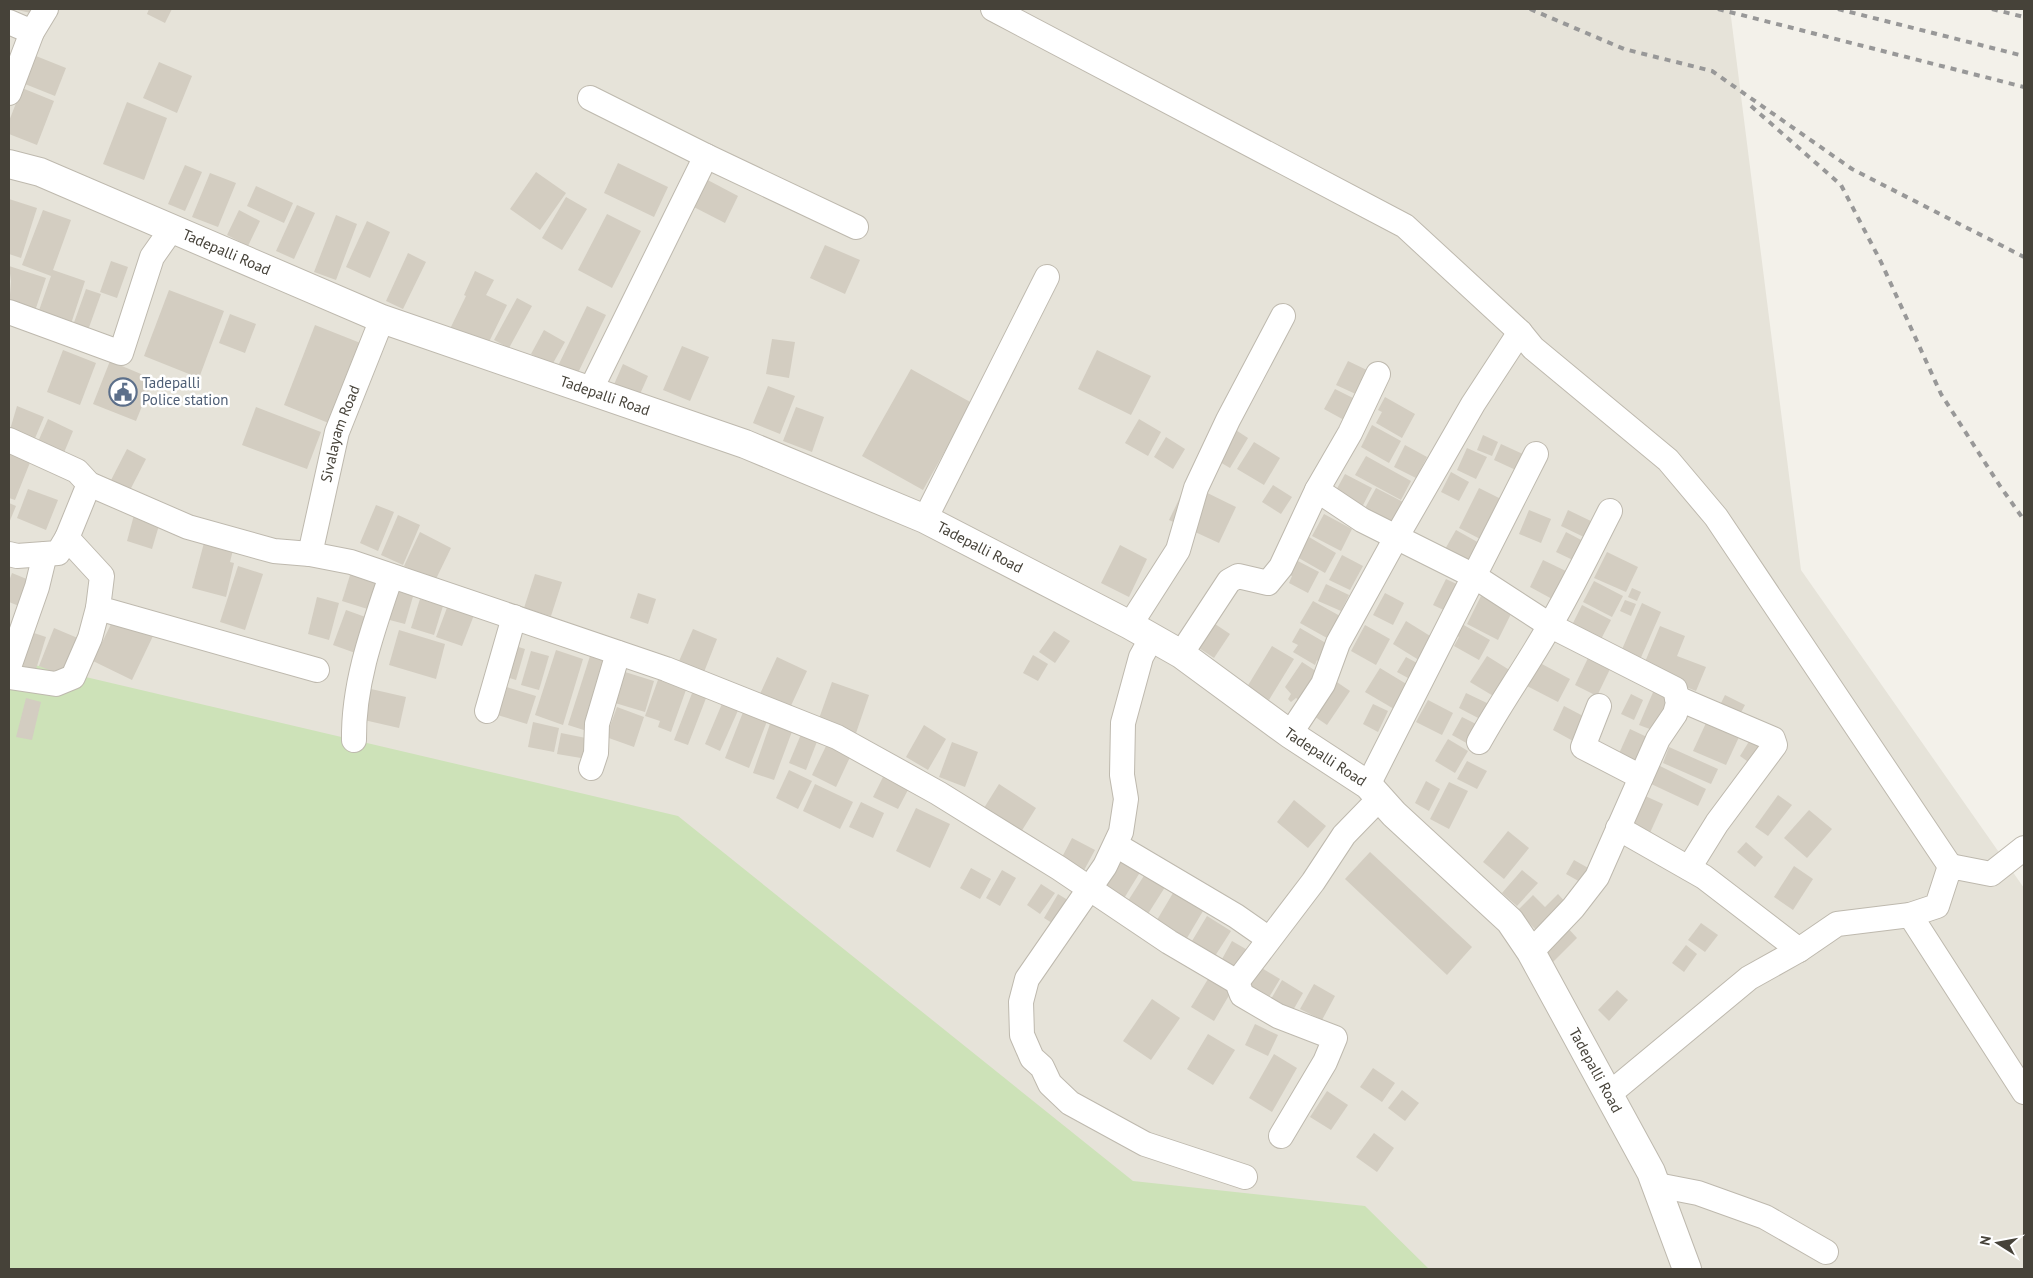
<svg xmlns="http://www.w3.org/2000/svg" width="2033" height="1278" font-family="'PT Sans',sans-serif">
<rect width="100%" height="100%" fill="#f3f1ea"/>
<path fill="#e6e3d9" d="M9,9h1721l71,561 223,318v381h-1348l-667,-555z"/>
<path fill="#cde2b8" d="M9,659l669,157 455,365 232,25 64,63h-1420z"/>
<g fill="#d3cdc1">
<path d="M13,9h23l-1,5z"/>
<path d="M149,9h23l-7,14 -18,-9z"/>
<path d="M36,56l30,12 -11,28 -30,-12z"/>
<path d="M159,62l33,14 -15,37 -34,-15z"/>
<path d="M22,88l32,13 -17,44 -28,-11v-13z"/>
<path d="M127,102l40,16 -23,62 -41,-16z"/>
<path d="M618,163l50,24 -14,30 -50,-24z"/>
<path d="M185,165l17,7 -17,39 -17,-7z"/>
<path d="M536,172l30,21 -26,37 -30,-21z"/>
<path d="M210,173l26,10 -18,44 -26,-10z"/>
<path d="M702,177l36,19 -13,27 -37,-19z"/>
<path d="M256,186l37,17 -9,20 -37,-17z"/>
<path d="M566,197l21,12 -25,41 -20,-12z"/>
<path d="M9,199l28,9 -16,50 -12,-4z"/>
<path d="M297,205l18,8 -21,46 -18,-8z"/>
<path d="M43,210l28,10 -18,50 32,11 -16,49 -33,-11 15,-43 -29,-11z"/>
<path d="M239,210l21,11 -12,25 -21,-11z"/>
<path d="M607,214l34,17 -29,57 -34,-18z"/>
<path d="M336,215l21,9 -21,56 -22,-8z"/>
<path d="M367,221l23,11 -20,46 -24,-11z"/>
<path d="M825,245l35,15 -15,34 -35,-16z"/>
<path d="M408,253l18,9 -23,47 -17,-8z"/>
<path d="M111,261l17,6 -11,31 -17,-6z"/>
<path d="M9,266l37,12 -13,39 -24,-8 2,-28z"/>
<path d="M475,271l19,9 -8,15 21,10 -19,39 -39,-13 17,-35 -2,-1z"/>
<path d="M86,289l15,5 -14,39 -15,-5z"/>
<path d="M169,290l55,21 -25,67 -55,-22z"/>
<path d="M517,298l15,8 -23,42 -15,-8z"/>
<path d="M587,306l19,9 -31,64 -19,-9z"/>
<path d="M230,314l26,10 -11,29 -26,-10z"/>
<path d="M315,325l48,19 -32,80 -47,-19z"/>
<path d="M544,330l21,12 -13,23 -21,-11z"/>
<path d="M772,339l23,3 -6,36 -23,-4z"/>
<path d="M682,346l27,11 -19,44 -27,-11z"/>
<path d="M63,350l33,13 -16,42 -33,-13z"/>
<path d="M1097,350l54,26 -20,39 -53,-26z"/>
<path d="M110,361l43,18 -17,42 -43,-17z"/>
<path d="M1348,361l23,11 -11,24 -24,-11z"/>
<path d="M623,364l25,12 -11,25 -25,-12z"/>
<path d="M911,369l61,34 -49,87 -61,-34z"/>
<path d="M768,386l27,10 -15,38 -27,-11z"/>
<path d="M1335,389l20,10 -11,21 -20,-11z"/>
<path d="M1385,397l30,17 -13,24 -26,-15 6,-11 -4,-2z"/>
<path d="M17,406l27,11 -11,26 -24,-10z"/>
<path d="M256,407l65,25 -14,37 -65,-24z"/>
<path d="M796,407l28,10 -12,35 -29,-11z"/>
<path d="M48,419l25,12 -10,24 -26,-11z"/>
<path d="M1139,419l22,13 -13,24 -23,-13z"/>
<path d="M1222,421l26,17 -18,30 -27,-16z"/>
<path d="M1372,425l29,16 -12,22 -28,-16z"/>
<path d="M1483,435l15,7 -6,14 -15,-6z"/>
<path d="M1166,437l19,12 -12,20 -19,-12z"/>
<path d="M1254,442l26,16 -16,27 -27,-16z"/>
<path d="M1501,444l24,11 -7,16 -24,-11z"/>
<path d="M1405,445l22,12 -11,21 -22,-11z"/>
<path d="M1467,448l20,9 -11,22 -19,-9z"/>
<path d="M127,449l19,10 -19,37 -19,-10z"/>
<path d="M9,451l22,9 -16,40 -6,-2z"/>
<path d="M1366,456l45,25 -10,19 -46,-25z"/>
<path d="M1451,472l18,10 -10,19 -18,-9z"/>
<path d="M1345,474l27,14 -11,21 -27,-15z"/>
<path d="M1187,483l49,24 -17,36 -50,-23z"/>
<path d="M1273,485l19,12 -11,17 -19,-12z"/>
<path d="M1376,488l31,16 -11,23 -32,-17z"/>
<path d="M1479,488l26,13 -21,40 -25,-13z"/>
<path d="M28,489l30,11 -12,30 -29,-12z"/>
<path d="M9,503l7,3 -7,17z"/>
<path d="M376,505l18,7 -16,39 -18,-8z"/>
<path d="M1529,510l22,9 -10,24 -22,-9z"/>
<path d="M1568,510l27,13 -7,16 -27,-13z"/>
<path d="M1324,514l28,15 -11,22 -29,-15z"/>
<path d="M134,515l26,7 -8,27 -25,-8z"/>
<path d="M398,515l22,10 -17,40 -22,-10z"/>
<path d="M1456,530l25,14 -11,21 -26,-14z"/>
<path d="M420,532l31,16 -16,33 -31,-15z"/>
<path d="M1566,532l19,10 -10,19 -19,-9z"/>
<path d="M1309,537l27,16 -11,20 -28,-16z"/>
<path d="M205,539l29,7 -4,16 4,1 -8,34 -34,-9z"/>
<path d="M1120,545l27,14 -18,38 -28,-14z"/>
<path d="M1607,552l31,15 -12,25 -32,-14z"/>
<path d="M1342,555l21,11 -13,24 -21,-10z"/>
<path d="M1294,559l25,13 -11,21 -19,-10 3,-7 -5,-3z"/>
<path d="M1543,560l25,12 -14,28 -24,-13z"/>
<path d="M238,566l25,8 -18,56 -25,-8z"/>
<path d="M351,572l32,9 -9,30 -32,-10z"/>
<path d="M12,573l22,9 -10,26 -15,-6v-21z"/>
<path d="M535,574l27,8 -11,34 -27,-8z"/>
<path d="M1446,579l17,8 -13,26 -17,-8z"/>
<path d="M1594,581l29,15 -11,21 -29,-15z"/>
<path d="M1326,584l23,11 -8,16 -23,-10z"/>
<path d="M391,587l23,6 -9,31 -23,-6z"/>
<path d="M1632,588l9,4 -4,9 -9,-4z"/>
<path d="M638,593l18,6 -8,25 -18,-6z"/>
<path d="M1385,593l19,10 -11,22 -20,-10z"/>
<path d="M1481,596l31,16 -14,28 -31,-16z"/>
<path d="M317,597l22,6 -10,37 -21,-6z"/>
<path d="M420,599l23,7 -9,29 -23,-7z"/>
<path d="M1625,600l11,4 -5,12 -11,-5z"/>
<path d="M1313,601l27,15 -13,22 -27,-15z"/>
<path d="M1642,603l19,9 -22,50 -19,-8z"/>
<path d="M448,605l26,10 -12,31 -26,-9z"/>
<path d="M1582,605l29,15 -11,21 -29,-14z"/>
<path d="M346,610l25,9 -13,35 -25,-9z"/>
<path d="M114,618l39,18 -21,44 -39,-19z"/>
<path d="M1406,621l29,18 -13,23 -29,-18z"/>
<path d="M1212,622l18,12 -16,24 -18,-12z"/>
<path d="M1462,624l28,16 -11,20 -25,-14 5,-9 -3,-2z"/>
<path d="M1365,625l25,14 -14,26 -25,-14z"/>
<path d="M1660,626l25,10 -8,20 29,11 -10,24 -54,-22z"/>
<path d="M54,628l26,11 -16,37 -25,-10z"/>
<path d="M1300,628l31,18 -10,18 -4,-4 -2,5 -22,-13 5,-7 -6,-3z"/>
<path d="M693,629l24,10 -13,33 -28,-4z"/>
<path d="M399,630l46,14 -9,35 -47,-14z"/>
<path d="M28,631l18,6 -13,42 -18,-6z"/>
<path d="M1054,631l16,10 -15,22 -16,-11z"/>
<path d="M512,645l13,4 -9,31 -13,-4z"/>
<path d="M1272,646l22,13 -25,41 -22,-13z"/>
<path d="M556,650l27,9 -20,66 -28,-10z"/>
<path d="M531,651l18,5 -10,34 -18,-5z"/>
<path d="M1033,655l15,9 -10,17 -15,-8z"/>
<path d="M590,656l19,5 -22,70 -19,-6z"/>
<path d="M1487,656l24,15 -16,26 -25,-15z"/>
<path d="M1589,656l22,11 -14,29 -22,-11z"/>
<path d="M777,657l30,14 -18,39 -30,-14z"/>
<path d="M1406,657l11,6 -9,15 -11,-6z"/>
<path d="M1302,662l20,13 -18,28 -8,-5 -5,4 -3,-3 3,-5 -6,-7z"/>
<path d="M1540,663l30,16 -12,23 -31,-16z"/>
<path d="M1380,668l28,17 -14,24 -29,-17z"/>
<path d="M625,672l29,9 -9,31 -30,-9z"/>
<path d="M659,677l28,10 -16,45 -13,-5 2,-6 -15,-5z"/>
<path d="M1331,678l19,13 -23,34 -19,-13z"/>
<path d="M832,682l37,13 -15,44 -38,-12z"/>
<path d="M503,686l33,10 -9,28 -33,-10z"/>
<path d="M694,688l14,5 -20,52 -14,-5z"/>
<path d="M371,689l35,8 -7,31 -35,-8z"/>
<path d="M1654,690l16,5 -15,36 -16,-6z"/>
<path d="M1466,693l23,11 -7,16 -23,-12z"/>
<path d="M1631,694l12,6 -9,20 -13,-6z"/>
<path d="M1725,695l20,10 -7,13 -20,-9z"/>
<path d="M26,698l15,4 -9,38 -16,-3z"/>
<path d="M724,699l16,7 -20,45 -15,-7z"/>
<path d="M1428,700l25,13 -11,22 -26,-13z"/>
<path d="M1373,704l15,7 -10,21 -15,-8z"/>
<path d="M1564,706l21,11 -12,24 -20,-11z"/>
<path d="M617,707l27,10 -10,30 -28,-10z"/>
<path d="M745,707l24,9 -20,52 -24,-10z"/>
<path d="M1462,717l14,7 -6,21 -18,-10z"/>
<path d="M771,721l22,8 -19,51 -21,-7z"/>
<path d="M533,722l26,6 -5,24 -26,-5z"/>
<path d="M1706,723l33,14 -13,28 -33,-14z"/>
<path d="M924,725l22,14 -18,31 -22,-13z"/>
<path d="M1630,729l19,9 -13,30 -19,-10z"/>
<path d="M802,732l16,7 -12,31 -17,-7z"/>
<path d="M561,733l30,6 -4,20 -30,-5z"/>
<path d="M1753,735l15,11 -14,20 -14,-10z"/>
<path d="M1448,739l20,12 -13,22 -20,-12z"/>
<path d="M952,742l26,10 -13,35 -26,-10z"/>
<path d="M827,744l24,11 -15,32 -24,-12z"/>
<path d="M1669,747l49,22 -7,15 -48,-21z"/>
<path d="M1467,761l20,10 -10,18 -20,-10z"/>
<path d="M1656,764l50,25 -8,17 -51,-24z"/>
<path d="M789,770l23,11 -14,28 -22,-11z"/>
<path d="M885,773l25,13 -12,23 -25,-12z"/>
<path d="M1426,781l14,8 -11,22 -14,-8z"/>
<path d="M1449,782l19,9 -19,38 -19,-10z"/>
<path d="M815,784l38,18 -13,27 -37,-18z"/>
<path d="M999,784l37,24 -15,24 -37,-24z"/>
<path d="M1643,795l20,9 -14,31 -19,-9z"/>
<path d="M1778,795l14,10 -24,31 -13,-9z"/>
<path d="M1294,800l32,26 -18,22 -31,-26z"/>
<path d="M861,802l23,11 -11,25 -24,-11z"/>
<path d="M916,808l34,16 -20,44 -34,-17z"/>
<path d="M1809,810l23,19 -25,29 -23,-20z"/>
<path d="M1508,831l21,17 -25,31 -21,-17z"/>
<path d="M1072,838l23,12 -13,24 -22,-13z"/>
<path d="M1746,842l17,15 -8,10 -18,-15z"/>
<path d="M1370,852l102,95 -25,28 -102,-96z"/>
<path d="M1120,856l22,13 -19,31 -21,-12z"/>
<path d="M1574,860l16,9 -8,14 -16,-9z"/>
<path d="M1794,866l19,13 -20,31 -19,-13z"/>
<path d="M971,868l20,11 -11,20 -20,-11z"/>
<path d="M1002,870l14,8 -16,28 -14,-8z"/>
<path d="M1522,870l16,13 -21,23 -15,-13z"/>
<path d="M1147,871l20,13 -21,33 -20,-13z"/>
<path d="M1041,884l14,9 -15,21 -13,-9z"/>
<path d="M1173,893l30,18 -16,27 -30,-18z"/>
<path d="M1058,894l13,8 -14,24 -13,-8z"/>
<path d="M1558,894l9,10 -29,28 -21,-21 16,-16 12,12z"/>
<path d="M1207,916l24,15 -16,25 -23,-15z"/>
<path d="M1701,923l17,12 -13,17 -17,-12z"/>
<path d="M1566,926l11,12 -24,24 -12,-12z"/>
<path d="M1232,941l19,11 -10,18 -19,-11z"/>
<path d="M1686,945l11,9 -13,18 -12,-9z"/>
<path d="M1260,967l20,12 -12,20 -20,-12z"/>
<path d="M1208,979l23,13 -17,29 -23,-14z"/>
<path d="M1282,980l21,13 -11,19 -21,-13z"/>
<path d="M1314,984l21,12 -13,24 -22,-11z"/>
<path d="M1617,990l11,10 -19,21 -11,-11z"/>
<path d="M1152,999l28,19 -29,42 -28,-19z"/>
<path d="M1255,1024l23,11 -10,21 -23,-11z"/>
<path d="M1208,1034l27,16 -22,35 -26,-16z"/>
<path d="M1274,1054l23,14 -25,44 -23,-14z"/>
<path d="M1373,1068l22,15 -13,19 -22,-15z"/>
<path d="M1402,1090l17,13 -14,18 -17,-13z"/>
<path d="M1327,1091l21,14 -17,25 -21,-13z"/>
<path d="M1374,1133l20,15 -17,24 -21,-15z"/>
</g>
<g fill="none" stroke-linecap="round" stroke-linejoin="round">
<g stroke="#beb9ae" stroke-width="26">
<g id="minor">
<path d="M993,9l412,217 115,106 13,16 135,112 48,57 234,349"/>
<path d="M9,22l23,10"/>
<path d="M9,93l23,-61 14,-23"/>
<path d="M590,98l116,58 150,71"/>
<path d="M9,312l112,41 31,-96 19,-27"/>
<path d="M591,389l115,-233"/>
<path d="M9,440l68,31 12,13 99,43 86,24 36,3 41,8 315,107 171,68 101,56 121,75 110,74 68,40 5,13 36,21 57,22 -10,24 -44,74"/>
<path d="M1317,490l45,30 112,56 77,50 124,63 3,14 -3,11 -17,25 -61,138 -24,31 -42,44"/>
<path d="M925,519l122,-242"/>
<path d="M67,538l22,-54"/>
<path d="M9,554l8,2 41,-3 9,-15 35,38 -4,32 219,62"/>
<path id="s1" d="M310,554l27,-122 45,-113"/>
<path d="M1130,625l48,-75 18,-62 32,-68 55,-104"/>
<path d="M1152,637l-11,20 -18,66 -1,52 4,24 -5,33 -16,34 -78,113 -6,23 1,33 10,23 10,9 8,17 20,19 75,41 100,33"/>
<path d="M1181,654l48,-73 9,-5 30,7 13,-16 36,-77 33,-57 28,-59"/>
<path d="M9,667l28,-80 8,-33"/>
<path d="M9,677l47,7 17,-7 17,-39 8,-30"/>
<path d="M1677,698l96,41 2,6 -58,78 -28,45"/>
<path d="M1599,706l-16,41 58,30"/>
<path d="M487,711l27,-94"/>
<path d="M1290,734l33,-50 15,-41 59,-107 76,-132 47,-72"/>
<path d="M354,740c-1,-56 19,-111 37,-164"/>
<path d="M1479,742c22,-40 48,-76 70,-115 22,-37 41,-77 61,-116"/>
<path d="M591,768l5,-15 1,-29 21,-71"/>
<path d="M1368,785l168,-331"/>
<path d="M1618,828l86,49 95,73"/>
<path d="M1116,845l120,71 33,23"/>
<path d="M1910,915l114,177"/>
<path d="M1237,982l76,-100 31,-47 35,-36"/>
<path d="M1608,1095l141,-117 50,-28 38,-26 73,-9 27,-9 13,-40 41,8 33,-26"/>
<path d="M1657,1185l41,8 67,24 61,35"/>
</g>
</g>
<g stroke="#beb9ae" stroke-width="30">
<g id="tertiary">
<path id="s2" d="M9,164l31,8 342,147 363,125 180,75 205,106 51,29 109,80 78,51 26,29 116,107 21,31 120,220 36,97"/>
</g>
</g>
<use href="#minor" stroke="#fff" stroke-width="24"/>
<use href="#tertiary" stroke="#fff" stroke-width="28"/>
<g stroke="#989898" stroke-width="4" stroke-dasharray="6 6" stroke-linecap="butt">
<path d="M1530,9l94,40 88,22 140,98 172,88"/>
<path d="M1718,9l306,78"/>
<path d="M1838,9l186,47"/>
<path d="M1992,9l32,8"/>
<path d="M1751,106l90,79 40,77 60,132 59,92 24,34"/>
</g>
</g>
<defs>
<g id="civic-ring" transform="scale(1.4375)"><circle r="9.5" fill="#fff" stroke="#5c6f8a" stroke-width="1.5"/><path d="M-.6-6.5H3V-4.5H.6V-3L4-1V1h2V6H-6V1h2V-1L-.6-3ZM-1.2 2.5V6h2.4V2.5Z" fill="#5c6f8a"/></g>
</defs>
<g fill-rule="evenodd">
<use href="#civic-ring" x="123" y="392"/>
</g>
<g text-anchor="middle" stroke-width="5" stroke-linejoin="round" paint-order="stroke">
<g font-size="15" fill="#464239" stroke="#fff">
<text dy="5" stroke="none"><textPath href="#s2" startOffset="235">Tadepalli Road</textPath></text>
<text dy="5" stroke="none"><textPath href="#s2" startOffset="640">Tadepalli Road</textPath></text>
<text dy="5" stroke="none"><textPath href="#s1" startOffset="124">Sivalayam Road</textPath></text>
<text dy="5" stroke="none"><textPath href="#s2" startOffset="1045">Tadepalli Road</textPath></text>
<text dy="5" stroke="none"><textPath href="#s2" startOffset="1450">Tadepalli Road</textPath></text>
<text dy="5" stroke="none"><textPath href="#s2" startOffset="1870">Tadepalli Road</textPath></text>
</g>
<g font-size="15" fill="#4e5e75" stroke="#fff" text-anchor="start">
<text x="142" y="388">Tadepalli<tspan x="142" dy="17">Police station</tspan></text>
</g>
</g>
<rect width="2033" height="1278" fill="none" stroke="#464239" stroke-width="20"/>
<g transform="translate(1998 1243) rotate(281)" stroke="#ffffff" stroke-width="4" paint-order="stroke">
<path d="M0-4L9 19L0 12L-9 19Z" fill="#464239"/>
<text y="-8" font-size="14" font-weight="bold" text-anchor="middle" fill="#464239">N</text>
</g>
</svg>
